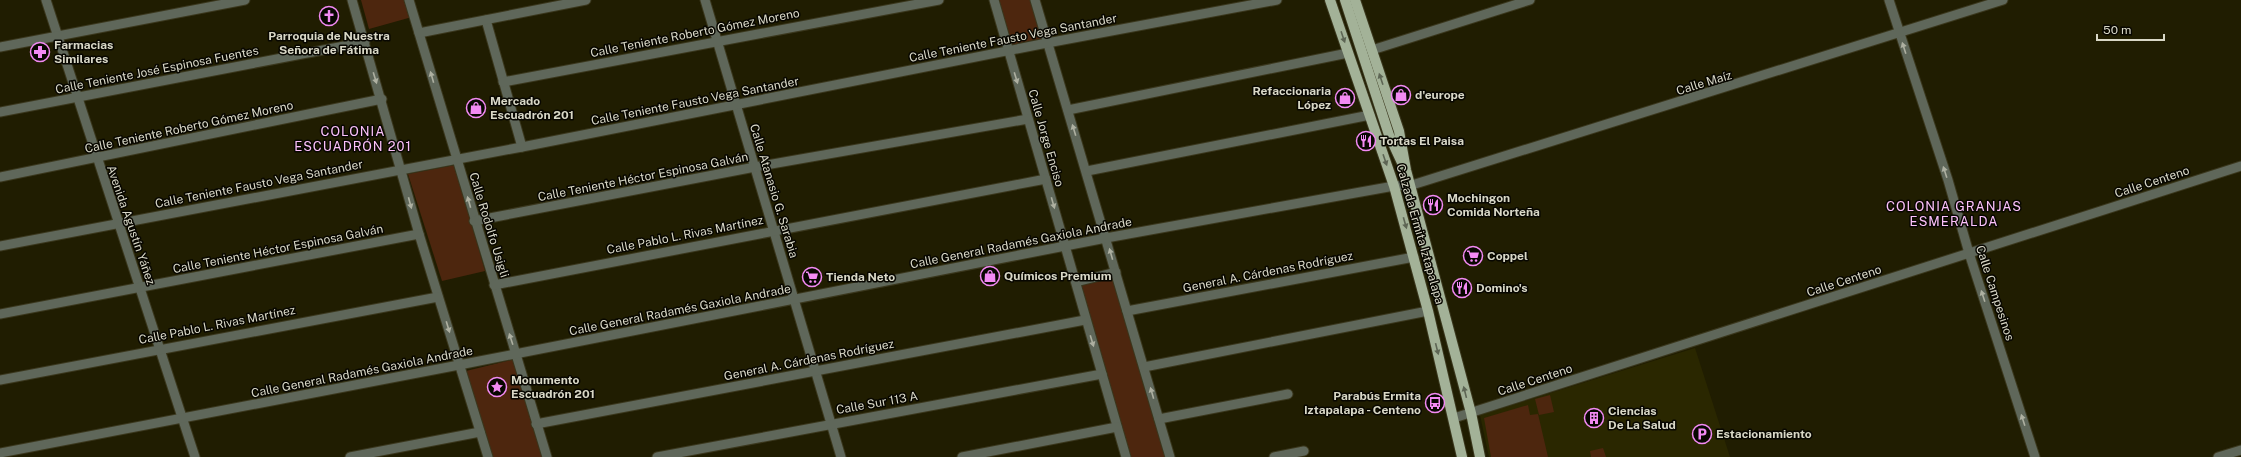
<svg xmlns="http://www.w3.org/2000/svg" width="2241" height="457" font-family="'Public Sans',sans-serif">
<rect width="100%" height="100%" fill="#201d01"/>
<path fill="#2a2700" d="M1695,348l35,109h-241l-9,-42z"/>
<g fill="#4d260e">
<path d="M361,0h46l5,17 -43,12z"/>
<path d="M998,0h36l11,38 -34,7z"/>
<path d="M455,165l30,106 -43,10 -34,-107z"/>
<path d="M1113,275l54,182h-41l-46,-174z"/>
<path d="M515,359l29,98h-52l-26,-86z"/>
<path d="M1550,395l4,17 -15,3 -4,-16z"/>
<path d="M1528,405l2,10 8,-1 10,43h-57l-7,-39z"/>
<path d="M1603,448l3,9h-15l-1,-6z"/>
</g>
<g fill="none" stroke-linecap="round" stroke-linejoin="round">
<g stroke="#3a371d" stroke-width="11">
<g id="minor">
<path d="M46,0l149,457"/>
<path d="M352,0l67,234 69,223"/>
<path d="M409,0l138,457"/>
<path d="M705,0l136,457"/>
<path d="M994,0l132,457"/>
<path d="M1035,0l135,457"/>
<path d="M1889,0l59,180 21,73 66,204"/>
<path d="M486,20l36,127"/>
<path d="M419,33l167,-33"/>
<path d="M0,47l245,-47"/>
<path d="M1372,50l158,-50"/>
<path d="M503,82l436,-82"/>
<path d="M1068,110l280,-57"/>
<path d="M0,112l365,-70"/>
<path d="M1087,171l283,-56"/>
<path d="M0,177l382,-78"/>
<path d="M474,221l281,-54 273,-48"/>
<path d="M0,246l522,-99 525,-104 230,-43"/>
<path d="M1076,282l40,-10"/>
<path d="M494,285l552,-106"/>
<path d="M1127,311l287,-54"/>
<path d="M0,314l419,-80"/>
<path d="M1144,367l284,-56"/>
<path d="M0,380l438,-83"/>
<path d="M1454,418l787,-252"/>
<path d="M1159,419l129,-25"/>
<path d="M536,424l549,-104"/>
<path d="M0,453l459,-88 647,-127 288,-52 18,-1 591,-185"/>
<path d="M350,457l130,-25"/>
<path d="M657,457l445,-83"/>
<path d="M962,457l155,-30"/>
<path d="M1274,457l30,-6"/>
<path d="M2218,457l23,-7"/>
</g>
</g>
<g stroke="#3a371d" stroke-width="12">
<g id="major">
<path d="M1330,0l64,186 34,125 34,146"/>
<path d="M1345,0l44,135 14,30"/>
<path d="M1355,0l44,131 7,39 65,243 9,44"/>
</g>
</g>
<use href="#minor" stroke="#5f675a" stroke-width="9"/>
<use href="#major" stroke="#a3b298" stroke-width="10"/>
</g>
<defs><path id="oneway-solid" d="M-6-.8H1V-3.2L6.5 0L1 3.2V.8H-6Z"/></defs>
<g fill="#5d6554">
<use href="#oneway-solid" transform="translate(1343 37) rotate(71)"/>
<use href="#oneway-solid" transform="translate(1381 79) rotate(-109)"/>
<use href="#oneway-solid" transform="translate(1385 160) rotate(71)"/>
<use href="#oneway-solid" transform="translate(1405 223) rotate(74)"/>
<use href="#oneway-solid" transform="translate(1437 349) rotate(76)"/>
<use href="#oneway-solid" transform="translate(1465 392) rotate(-104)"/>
</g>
<g fill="#aeb0a1">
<use href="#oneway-solid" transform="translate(1904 48) rotate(-108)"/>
<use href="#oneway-solid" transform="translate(432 77) rotate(-106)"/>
<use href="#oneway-solid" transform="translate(375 78) rotate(73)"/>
<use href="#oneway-solid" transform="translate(1016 78) rotate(73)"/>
<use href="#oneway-solid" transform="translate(1074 130) rotate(-107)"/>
<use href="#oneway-solid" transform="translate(1945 172) rotate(-108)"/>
<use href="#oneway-solid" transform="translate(469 202) rotate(-106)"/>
<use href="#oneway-solid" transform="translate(410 203) rotate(75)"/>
<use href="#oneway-solid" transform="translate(1053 203) rotate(74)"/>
<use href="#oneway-solid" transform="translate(1111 254) rotate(-106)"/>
<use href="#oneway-solid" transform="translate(1983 296) rotate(-108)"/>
<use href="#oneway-solid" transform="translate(448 327) rotate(73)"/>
<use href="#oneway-solid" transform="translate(511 339) rotate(-108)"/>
<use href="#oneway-solid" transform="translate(1092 341) rotate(73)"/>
<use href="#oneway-solid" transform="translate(1152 393) rotate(-106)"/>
<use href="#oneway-solid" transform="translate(2023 420) rotate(-108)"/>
</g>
<defs>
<g id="church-ring" transform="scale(1)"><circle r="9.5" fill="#080701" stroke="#f28af3" stroke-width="1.5"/><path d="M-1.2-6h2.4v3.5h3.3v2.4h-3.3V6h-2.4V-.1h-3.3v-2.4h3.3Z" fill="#f28af3"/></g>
<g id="pharmacy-ring" transform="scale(1)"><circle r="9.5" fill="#080701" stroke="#f28af3" stroke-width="1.5"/><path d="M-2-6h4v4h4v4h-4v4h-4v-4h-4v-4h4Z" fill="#f28af3"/></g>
<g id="shop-ring" transform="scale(1)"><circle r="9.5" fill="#080701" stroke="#f28af3" stroke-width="1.5"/><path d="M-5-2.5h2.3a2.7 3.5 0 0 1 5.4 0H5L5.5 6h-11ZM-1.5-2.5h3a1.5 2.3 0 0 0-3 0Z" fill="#f28af3"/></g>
<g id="restaurant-ring" transform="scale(1)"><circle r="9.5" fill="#080701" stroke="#f28af3" stroke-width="1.5"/><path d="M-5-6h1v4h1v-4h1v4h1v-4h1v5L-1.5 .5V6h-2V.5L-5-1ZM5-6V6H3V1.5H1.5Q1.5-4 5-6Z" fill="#f28af3"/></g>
<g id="supermarket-ring" transform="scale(1)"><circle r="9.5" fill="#080701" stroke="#f28af3" stroke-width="1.5"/><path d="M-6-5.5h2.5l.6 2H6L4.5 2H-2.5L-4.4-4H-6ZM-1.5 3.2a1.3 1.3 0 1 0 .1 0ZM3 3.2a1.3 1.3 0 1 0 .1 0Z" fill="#f28af3"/></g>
<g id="sight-ring" transform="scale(1)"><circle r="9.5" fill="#080701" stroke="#f28af3" stroke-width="1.5"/><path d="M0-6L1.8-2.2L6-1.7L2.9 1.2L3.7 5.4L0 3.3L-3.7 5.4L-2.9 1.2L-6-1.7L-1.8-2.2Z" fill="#f28af3"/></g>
<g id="bus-ring" transform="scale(1)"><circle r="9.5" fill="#080701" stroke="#f28af3" stroke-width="1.5"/><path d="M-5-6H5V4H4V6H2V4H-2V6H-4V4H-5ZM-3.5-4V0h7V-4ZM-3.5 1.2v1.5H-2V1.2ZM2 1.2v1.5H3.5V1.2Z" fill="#f28af3"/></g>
<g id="building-ring" transform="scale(1)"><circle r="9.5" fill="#080701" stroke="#f28af3" stroke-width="1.5"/><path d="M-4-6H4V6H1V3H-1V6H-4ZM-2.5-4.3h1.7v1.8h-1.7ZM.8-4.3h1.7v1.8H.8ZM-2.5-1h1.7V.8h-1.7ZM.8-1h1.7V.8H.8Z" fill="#f28af3"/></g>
<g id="parking-ring" transform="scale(1)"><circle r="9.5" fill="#080701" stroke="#f28af3" stroke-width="1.5"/><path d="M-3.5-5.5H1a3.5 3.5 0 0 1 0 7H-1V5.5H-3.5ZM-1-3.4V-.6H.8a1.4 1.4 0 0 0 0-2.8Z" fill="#f28af3"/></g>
</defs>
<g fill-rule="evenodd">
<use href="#church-ring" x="329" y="16"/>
<use href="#pharmacy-ring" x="40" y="52"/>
<use href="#shop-ring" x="1401" y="95"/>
<use href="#shop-ring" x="1345" y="98"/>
<use href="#shop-ring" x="476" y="108"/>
<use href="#restaurant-ring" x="1366" y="141"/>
<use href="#restaurant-ring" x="1433" y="205"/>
<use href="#supermarket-ring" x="1473" y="256"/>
<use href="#shop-ring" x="990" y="276"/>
<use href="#supermarket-ring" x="812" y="277"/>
<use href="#restaurant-ring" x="1462" y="288"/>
<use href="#sight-ring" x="497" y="387"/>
<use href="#bus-ring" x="1435" y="403"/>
<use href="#building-ring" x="1594" y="418"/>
<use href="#parking-ring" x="1702" y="434"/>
</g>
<g text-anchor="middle" stroke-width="3" stroke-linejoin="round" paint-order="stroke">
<g font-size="12" fill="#d9d8c7" stroke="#080701">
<text transform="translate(695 33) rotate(-11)" y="4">Calle Teniente Roberto Gómez Moreno</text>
<text transform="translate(1013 38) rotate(-11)" y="4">Calle Teniente Fausto Vega Santander</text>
<text transform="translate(157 70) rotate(-11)" y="4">Calle Teniente José Espinosa Fuentes</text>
<text transform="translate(1704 83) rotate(-17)" y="4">Calle Maíz</text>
<text transform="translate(695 101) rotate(-11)" y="4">Calle Teniente Fausto Vega Santander</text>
<text transform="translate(189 127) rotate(-12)" y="4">Calle Teniente Roberto Gómez Moreno</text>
<text transform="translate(1046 138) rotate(74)" y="4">Calle Jorge Enciso</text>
<text transform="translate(643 177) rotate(-11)" y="4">Calle Teniente Héctor Espinosa Galván</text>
<text transform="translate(2152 182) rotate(-18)" y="4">Calle Centeno</text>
<text transform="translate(259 184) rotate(-11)" y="4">Calle Teniente Fausto Vega Santander</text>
<text transform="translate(774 191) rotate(73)" y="4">Calle Atanasio G. Sarabia</text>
<text transform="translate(131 225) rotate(71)" y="4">Avenida Agustín Yáñez</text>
<text transform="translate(489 225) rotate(73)" y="4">Calle Rodolfo Usigli</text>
<text transform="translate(1420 234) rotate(74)" y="4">Calzada Ermita Iztapalapa</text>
<text transform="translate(685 235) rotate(-11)" y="4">Calle Pablo L. Rivas Martínez</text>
<text transform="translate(1021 243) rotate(-11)" y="4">Calle General Radamés Gaxiola Andrade</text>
<text transform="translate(278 249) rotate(-11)" y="4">Calle Teniente Héctor Espinosa Galván</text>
<text transform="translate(1268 272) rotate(-11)" y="4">General A. Cárdenas Rodríguez</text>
<text transform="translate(1844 281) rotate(-18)" y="4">Calle Centeno</text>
<text transform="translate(1995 293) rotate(72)" y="4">Calle Campesinos</text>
<text transform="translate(680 310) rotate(-11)" y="4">Calle General Radamés Gaxiola Andrade</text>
<text transform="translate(217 325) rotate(-11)" y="4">Calle Pablo L. Rivas Martínez</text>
<text transform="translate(809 360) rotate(-11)" y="4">General A. Cárdenas Rodríguez</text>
<text transform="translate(362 372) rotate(-11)" y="4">Calle General Radamés Gaxiola Andrade</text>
<text transform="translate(1535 380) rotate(-18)" y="4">Calle Centeno</text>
<text transform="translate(877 403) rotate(-10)" y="4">Calle Sur 113 A</text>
</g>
<g font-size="12" font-weight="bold" fill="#d9d8c7" stroke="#080701" text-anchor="start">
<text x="329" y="40" text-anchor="middle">Parroquia de Nuestra<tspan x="329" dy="14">Señora de Fátima</tspan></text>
<text x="54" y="49">Farmacias<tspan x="54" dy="14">Similares</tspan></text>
<text x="1331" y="95" text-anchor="end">Refaccionaria<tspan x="1331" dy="14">López</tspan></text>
<text x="1415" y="99">d'europe</text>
<text x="490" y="105">Mercado<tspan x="490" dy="14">Escuadrón 201</tspan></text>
<text x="1380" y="145">Tortas El Paisa</text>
<text x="1447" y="202">Mochingon<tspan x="1447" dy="14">Comida Norteña</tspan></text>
<text x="1487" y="260">Coppel</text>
<text x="1004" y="280">Químicos Premium</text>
<text x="826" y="281">Tienda Neto</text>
<text x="1476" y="292">Domino's</text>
<text x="511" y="384">Monumento<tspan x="511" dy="14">Escuadrón 201</tspan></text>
<text x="1421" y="400" text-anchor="end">Parabús Ermita<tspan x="1421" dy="14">Iztapalapa - Centeno</tspan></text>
<text x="1608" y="415">Ciencias<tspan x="1608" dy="14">De La Salud</tspan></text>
<text x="1716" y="438">Estacionamiento</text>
</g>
<g font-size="13" letter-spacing="1" fill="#fcc1fb" stroke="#080701">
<text x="353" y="136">COLONIA<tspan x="353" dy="15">ESCUADRÓN 201</tspan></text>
<text x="1954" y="211">COLONIA GRANJAS<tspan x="1954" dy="15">ESMERALDA</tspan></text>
</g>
</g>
<path d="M2097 34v6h67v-6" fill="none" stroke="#d9d8c7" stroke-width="2"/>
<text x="2103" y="34" font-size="12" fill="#d9d8c7" stroke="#080701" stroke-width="3" paint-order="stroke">50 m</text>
</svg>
